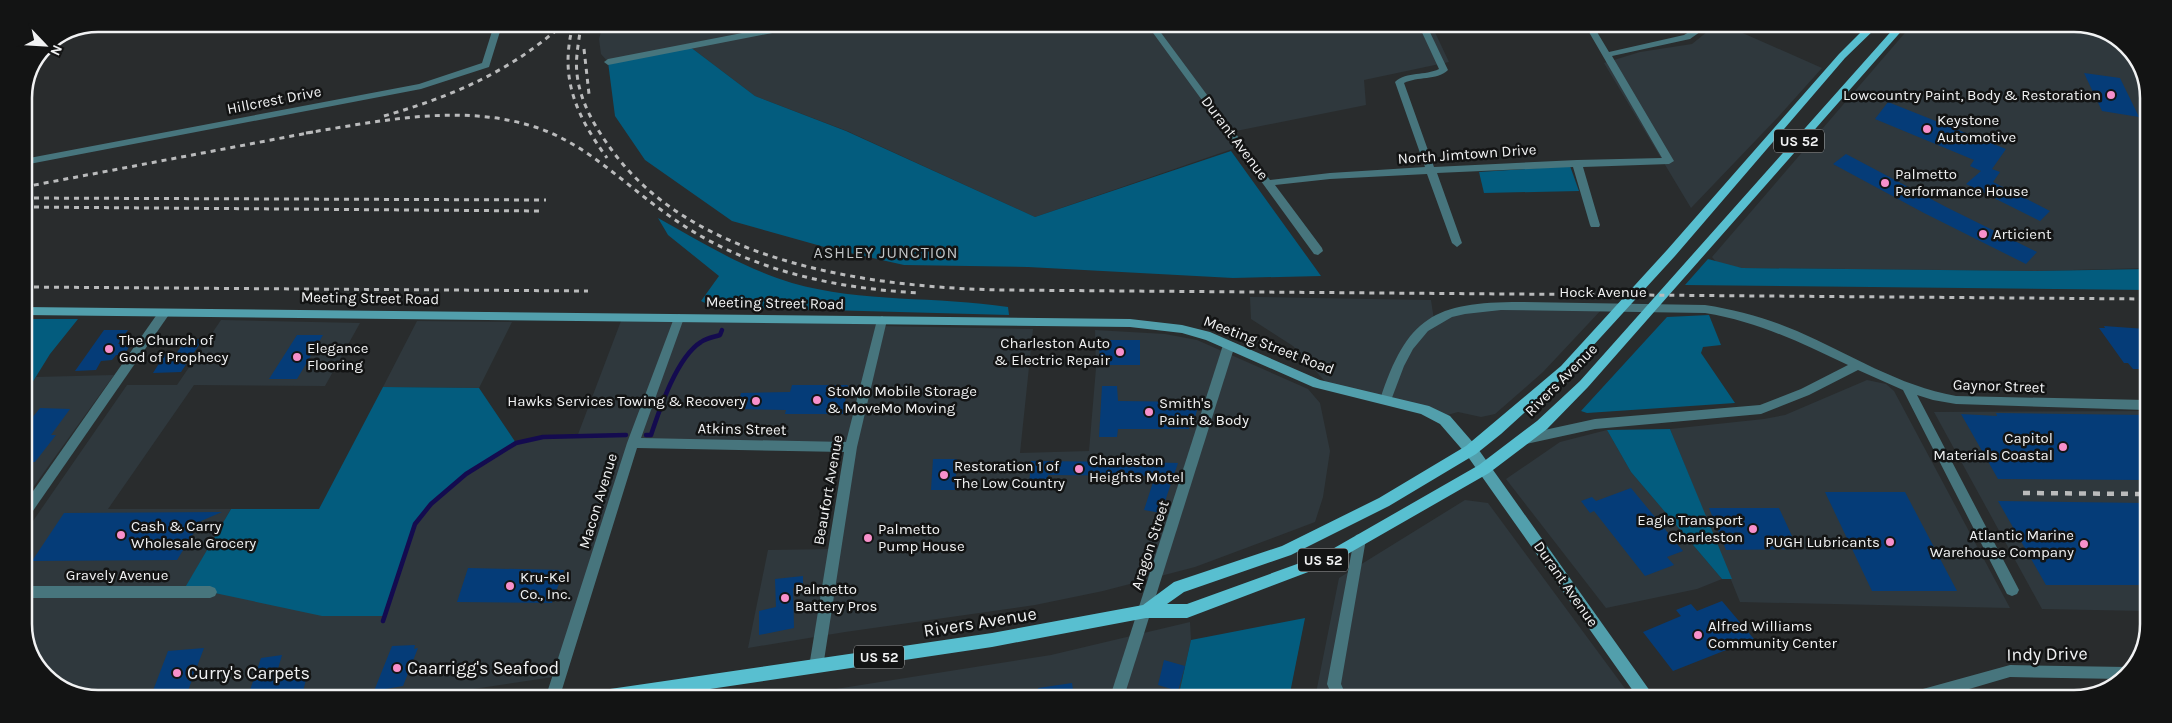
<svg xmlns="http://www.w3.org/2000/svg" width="2172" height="723" font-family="Karla,sans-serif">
<rect width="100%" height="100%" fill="#292c2d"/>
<g fill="#2f383d">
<path d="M603,25l829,1 17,36 -85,18 2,25 -135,27 10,14 -206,71 -188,-86 -92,-35 -66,-50 -81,16 -7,-8 -2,-15z"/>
<path d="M1713,27h16l93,41 -43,48 -88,92 -87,-145 36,-11 52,-8z"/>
<path d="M1910,27l187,1 36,25 15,40 -1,175 -111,3 -294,-3 -25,-5 -5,-6z"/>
<path d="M1250,297l181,3 3,20 42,-12h127l-60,64 -48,42 -14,3 -23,-5 -18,5 -110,-30 -37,-41 -42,-27z"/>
<path d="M221,320l139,3 -35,63 -131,-1 -86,124h123l-48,83h27l175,24 30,-92 16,-20 35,-30 27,-18 23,-13 27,-6h34l44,-116 261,-1 -1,6 152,3 -13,124 69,-2 7,-83 -1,-38 70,4 32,6 111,49 12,14 10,48 -7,46 -8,25 -120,45 -92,24 -68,14 -190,27 -97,16 20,-98 67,-1 16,-102 -218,-4 -73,233 -133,20 -352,-1 -36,-25 -15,-40v-96l103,-149h50z"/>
<path d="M417,321l95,1 -33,66 -96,-1z"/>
<path d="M114,375l-90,125v-106l12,-17z"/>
<path d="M1867,380l19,4 8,7 116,217 -270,-6 -70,-173 94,-10 21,-4z"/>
<path d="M2146,411l-1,200 -103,-2 -108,-197z"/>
<path d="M1607,430l24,42 91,107 -25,10 -91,19 -100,-129 54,-37z"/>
<path d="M1465,500l23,3 144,195h-317l24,-120z"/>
<path d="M1190,622l1,18 -13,58 -393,-1 266,-42z"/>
</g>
<g fill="#035c7e">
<path d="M689,46l66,50 91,35 189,86 196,-66 90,125 -88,2 -205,-11 -124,-2 -76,-17 -96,-27 -87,-61 -30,-44 -7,-54z"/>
<path d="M1570,166l9,25 -95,2 -5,-21z"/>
<path d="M658,218c43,24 87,51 134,65 70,20 145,13 216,24l1,8 -296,-8 -12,-6 18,-25 -51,-41z"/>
<path d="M1708,259l34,9 294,3 111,-2v21l-462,-5z"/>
<path d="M1709,315l12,30 -18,2 -2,6 34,50 -148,10 -6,-2 86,-94z"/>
<path d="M24,319h54l-28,35 -26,42z"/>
<path d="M383,387l96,1 37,55 -23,13 -27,18 -34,30 -17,20 -30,92h-63l-112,-24 -27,-1 48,-82h88z"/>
<path d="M1670,429l62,150h-10l-91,-107 -24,-42z"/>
<path d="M1305,618l-16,80h-111l13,-58z"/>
</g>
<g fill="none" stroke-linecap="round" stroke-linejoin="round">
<g stroke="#140b4f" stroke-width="4.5">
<path d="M646,435h5c9,-27 26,-78 50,-93 6,-4 13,-5 19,-7l2,-5"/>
<path d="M383,621l32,-97 16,-20 35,-30 50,-31 27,-6 83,-2"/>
</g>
</g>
<g fill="#053c78">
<path d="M2084,73l36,5 19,39 -37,-6z"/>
<path d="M1888,102l118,47 -14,20 8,3 -7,10 57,29 -10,10 -74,-37 15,-13 -11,-5 4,-6 -99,-41z"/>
<path d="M1846,154l100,53 91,45 -11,12 -102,-51 -91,-49z"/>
<path d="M2104,326l42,3v40h-13l-5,-6h-4l-25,-35h6z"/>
<path d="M104,330h24l-10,14h13l-7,11h-8l-4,5 -11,1 -5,9 -21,1z"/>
<path d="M297,335h26l-26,44h-28z"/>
<path d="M186,339h17l-22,33 -28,1 12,-19h11z"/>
<path d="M1098,340h42v25h-39z"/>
<path d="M792,385h56l-5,29h-58l1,-4 -49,-1 4,-16 49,-1z"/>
<path d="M1102,386h15l1,15 81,1 -5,20 -6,-1 1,8h-71l-1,8h-18z"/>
<path d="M40,408l30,1 -19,26h5l-21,27h-11v-34z"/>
<path d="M1996,413l150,2v65l-148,-1 -37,-65 36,2z"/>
<path d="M933,459h24l-2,31h-24z"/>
<path d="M1031,461l108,1 39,1 -17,50 -17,-3 11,-34 -107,-1 -1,9 -18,1z"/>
<path d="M1631,488l52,63 -16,6 7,8 -29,11 -51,-65 -4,2 -9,-12 11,-4 4,4z"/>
<path d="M1825,492h80l52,99h-85z"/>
<path d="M1998,501l147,2v82h-99z"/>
<path d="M1709,508h70l19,41 -72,1z"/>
<path d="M222,512l-21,9 -24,39 -145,1 32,-48z"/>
<path d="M468,568l96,2 -12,33 -95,-1z"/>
<path d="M803,576v10l-10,2 1,40 -35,7v-24l17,-4 -1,-28z"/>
<path d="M1722,601l32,38 -81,32 -30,-39 38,-16 -5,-6 15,-6 6,7z"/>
<path d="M415,645l-1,4 4,-1 -15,38 -29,5 18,-45z"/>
<path d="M204,648l-18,48h-35l17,-45z"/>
<path d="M282,655l-7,24 32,-4 -5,21h-54l13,-38z"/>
<path d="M1164,660l21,6 -7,25 -20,-6z"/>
<path d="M1072,683l2,14h-35l-1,-9z"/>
</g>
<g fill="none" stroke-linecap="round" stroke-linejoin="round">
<g fill="#47757d" fill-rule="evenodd">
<path d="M494,25h8l-13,42 -68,22 -397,76v-6l395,-75 63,-21z"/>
<path d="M784,25h18l-4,3 -190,37 -4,-3 4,-3z"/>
<path d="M1148,26h8l114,154 60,-7 95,-6 -30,-85c12,-11 30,-6 44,-13l-20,-43h8l21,44c-12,11 -30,6 -44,13l30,84 143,-7 85,-2 -76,-131h8l15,25 75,-17 13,-8h10l-17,12 -78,17 62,105 -5,3 -86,3 17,58 -1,2h-8l-1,-2 -17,-58 -136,6 25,70 -5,4 -5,-4 -25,-69 -97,5 -55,6 47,63 1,3 -5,4 -4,-1z"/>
<path d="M1520,302l185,3c32,5 62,13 92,26 53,23 102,55 159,65l190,4v10l-190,-6 -23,-4 -16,-5 100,191 2,4 -2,4 -5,2 -5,-2 -104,-204 -45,-20 -49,25 -48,19 -166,15 -69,15 -4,-2 -2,-3 2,-3 4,-2 69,-15 165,-14 41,-16 47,-24c-49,-23 -89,-43 -143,-52l-204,-3 -36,4 -13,3 -24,14 -15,18 -9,17 -14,37h-8l-2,-3c27,-83 54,-98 140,-98z"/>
<path d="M164,309l5,4 -1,3 -140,202 -4,1v-15l136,-194z"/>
<path d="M679,314l5,4 -43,120 205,4 31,-122 5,-4 5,4 -30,127 -34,220 -2,4 -5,2 -5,-2 -2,-4 35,-215 -207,-4 -77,248h-14l81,-253 47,-125z"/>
<path d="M1229,341l6,4 -111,352h-14l113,-352z"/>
<path d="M1360,534l4,1 2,4 -25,145 6,14h-14l-6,-14 27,-145 2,-4z"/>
<path d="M24,586h186l5,2 2,4 -2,4 -5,2h-186z"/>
<path d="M2010,665l117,2 3,1 -8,11 -112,-2 -75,22h-30l2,-5 5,-2z"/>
</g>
<path fill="#529fac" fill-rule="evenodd" d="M24,307l1106,12 52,6 28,7 110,48 109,26 21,10 26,30 179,252h-17l-172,-244 -26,-30 -19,-10 -108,-27 -107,-47 -24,-7 -52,-6 -1106,-12z"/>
<path fill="#58bfd0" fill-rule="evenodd" d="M1866,27h11l-32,31 -170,198 -106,116 -68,62 -25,20 -87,52 -98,49 -107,37 -17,12h20l135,-49 157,-90 58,-44 43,-40 315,-354h10l-317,360 -41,42 -58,44 -157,90 -145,55h-41l-154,29 -336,50 -54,-1 3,-5 5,-2 382,-56 151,-28 31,-23 108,-36 97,-48 87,-52 95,-80 106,-116 172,-196z"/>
<g stroke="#babbbc" stroke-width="3" stroke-dasharray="5 5" stroke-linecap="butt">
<path d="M573,25c-14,53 3,90 34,133"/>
<path d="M581,25c-2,16 -6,33 -4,49 3,28 18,53 34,75 82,114 258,138 389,141l1147,9"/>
<path d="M90,27l29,-3"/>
<path d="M584,49l5,45"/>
<path d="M384,116c66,-19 126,-44 178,-91"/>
<path d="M306,133c75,-12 155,-30 229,-6 50,16 87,55 129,85 75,56 164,76 256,81"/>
<path d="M24,187l289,-55"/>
<path d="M24,198l522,2"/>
<path d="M24,207l518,4"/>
<path d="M24,287l564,4"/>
</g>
<path stroke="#babbbc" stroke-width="4.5" stroke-dasharray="7 7" stroke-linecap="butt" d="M2023,493l122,1"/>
</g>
<g fill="#f890cb" stroke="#131414" stroke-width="2">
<circle cx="2111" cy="95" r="5"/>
<circle cx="1927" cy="129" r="5"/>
<circle cx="1885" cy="183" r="5"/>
<circle cx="1983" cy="234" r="5"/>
<circle cx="109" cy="349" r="5"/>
<circle cx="1120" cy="352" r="5"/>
<circle cx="297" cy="357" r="5"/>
<circle cx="817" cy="400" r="5"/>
<circle cx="756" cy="401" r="5"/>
<circle cx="1149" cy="412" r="5"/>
<circle cx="2063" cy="447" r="5"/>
<circle cx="1079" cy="469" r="5"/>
<circle cx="944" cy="475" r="5"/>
<circle cx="1753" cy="529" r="5"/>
<circle cx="121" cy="535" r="5"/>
<circle cx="868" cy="538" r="5"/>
<circle cx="1890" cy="542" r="5"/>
<circle cx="2084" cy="544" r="5"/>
<circle cx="510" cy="586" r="5"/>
<circle cx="785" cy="598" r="5"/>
<circle cx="1698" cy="635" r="5"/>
<circle cx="397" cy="668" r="5"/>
<circle cx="177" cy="673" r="5"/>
</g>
<g text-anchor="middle" stroke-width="5" stroke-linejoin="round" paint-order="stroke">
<g fill="#131414" stroke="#aeafb0" stroke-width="1">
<rect x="1774" y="129.5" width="50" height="23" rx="4"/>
<rect x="1298" y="548.5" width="50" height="23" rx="4"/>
<rect x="854" y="645.5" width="50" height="23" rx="4"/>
</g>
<g font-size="14" font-weight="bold" fill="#f1f2f3">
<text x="1799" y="146">US 52</text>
<text x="1323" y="565">US 52</text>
<text x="879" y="662">US 52</text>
</g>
<g font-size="15" fill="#f1f2f3" stroke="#131414" text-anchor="start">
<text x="2101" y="100" text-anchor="end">Lowcountry Paint, Body &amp; Restoration</text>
<text x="1937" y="125">Keystone<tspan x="1937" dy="17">Automotive</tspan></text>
<text x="1895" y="179">Palmetto<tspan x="1895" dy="17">Performance House</tspan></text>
<text x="1993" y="239">Articient</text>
<text x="119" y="345">The Church of<tspan x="119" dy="17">God of Prophecy</tspan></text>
<text x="1110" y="348" text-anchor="end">Charleston Auto<tspan x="1110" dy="17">&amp; Electric Repair</tspan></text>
<text x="307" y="353">Elegance<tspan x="307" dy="17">Flooring</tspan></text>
<text x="827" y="396">StoMo Mobile Storage<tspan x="827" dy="17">&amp; MoveMo Moving</tspan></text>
<text x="746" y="406" text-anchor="end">Hawks Services Towing &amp; Recovery</text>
<text x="1159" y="408">Smith's<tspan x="1159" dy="17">Paint &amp; Body</tspan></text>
<text x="2053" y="443" text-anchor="end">Capitol<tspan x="2053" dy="17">Materials Coastal</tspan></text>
<text x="1089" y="465">Charleston<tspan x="1089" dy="17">Heights Motel</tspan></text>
<text x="954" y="471">Restoration 1 of<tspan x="954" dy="17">The Low Country</tspan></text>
<text x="1743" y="525" text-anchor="end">Eagle Transport<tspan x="1743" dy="17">Charleston</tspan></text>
<text x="131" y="531">Cash &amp; Carry<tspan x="131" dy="17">Wholesale Grocery</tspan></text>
<text x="878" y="534">Palmetto<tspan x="878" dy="17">Pump House</tspan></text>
<text x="2074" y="540" text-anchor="end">Atlantic Marine<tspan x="2074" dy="17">Warehouse Company</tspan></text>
<text x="1880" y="547" text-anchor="end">PUGH Lubricants</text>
<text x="520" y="582">Kru-Kel<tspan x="520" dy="17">Co., Inc.</tspan></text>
<text x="795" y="594">Palmetto<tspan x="795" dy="17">Battery Pros</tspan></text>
<text x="1708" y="631">Alfred Williams<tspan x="1708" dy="17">Community Center</tspan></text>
</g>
<g font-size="15" fill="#f1f2f3" stroke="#131414">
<text transform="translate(274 100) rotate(-11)" y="5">Hillcrest Drive</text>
<text transform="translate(1235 138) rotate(53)" y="5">Durant Avenue</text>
<text transform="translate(1467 154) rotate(-4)" y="5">North Jimtown Drive</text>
<text x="1603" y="297">Hock Avenue</text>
<text transform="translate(370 298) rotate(1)" y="5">Meeting Street Road</text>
<text transform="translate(775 303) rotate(1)" y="5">Meeting Street Road</text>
<text transform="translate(1269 345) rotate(21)" y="5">Meeting Street Road</text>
<text transform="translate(1561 380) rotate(-45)" y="5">Rivers Avenue</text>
<text transform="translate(1999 386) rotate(2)" y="5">Gaynor Street</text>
<text transform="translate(742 429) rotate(1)" y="5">Atkins Street</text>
<text transform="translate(828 490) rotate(-80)" y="5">Beaufort Avenue</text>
<text transform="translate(598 501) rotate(-73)" y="5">Macon Avenue</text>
<text transform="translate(1150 545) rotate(-72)" y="5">Aragon Street</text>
<text x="117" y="580">Gravely Avenue</text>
<text transform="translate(1566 584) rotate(55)" y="5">Durant Avenue</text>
</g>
<g font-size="16" letter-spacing="1" fill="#c0c3c5" stroke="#131414">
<text x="886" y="258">ASHLEY JUNCTION</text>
</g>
<g font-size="18" fill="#f1f2f3" stroke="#131414">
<text transform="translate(980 622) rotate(-9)" y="6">Rivers Avenue</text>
<text transform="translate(2047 654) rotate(-1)" y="6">Indy Drive</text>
</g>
<g font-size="18" fill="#f1f2f3" stroke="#131414" text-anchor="start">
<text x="407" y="674">Caarrigg's Seafood</text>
<text x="187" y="679">Curry's Carpets</text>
</g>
</g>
<path d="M0 0H2172V723H0ZM98 32H2074A66 66 0 0 1 2140 98V624A66 66 0 0 1 2074 690H98A66 66 0 0 1 32 624V98A66 66 0 0 1 98 32Z" fill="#131414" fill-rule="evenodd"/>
<path fill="none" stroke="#f1f2f3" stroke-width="2.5" d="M98 32H2074A66 66 0 0 1 2140 98V624A66 66 0 0 1 2074 690H98A66 66 0 0 1 32 624V98A66 66 0 0 1 98 32Z"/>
<g transform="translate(45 45) rotate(115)" stroke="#131414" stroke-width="4" paint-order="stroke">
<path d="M0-4L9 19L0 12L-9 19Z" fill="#f1f2f3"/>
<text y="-8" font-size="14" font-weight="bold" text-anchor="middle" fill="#f1f2f3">N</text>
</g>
</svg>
